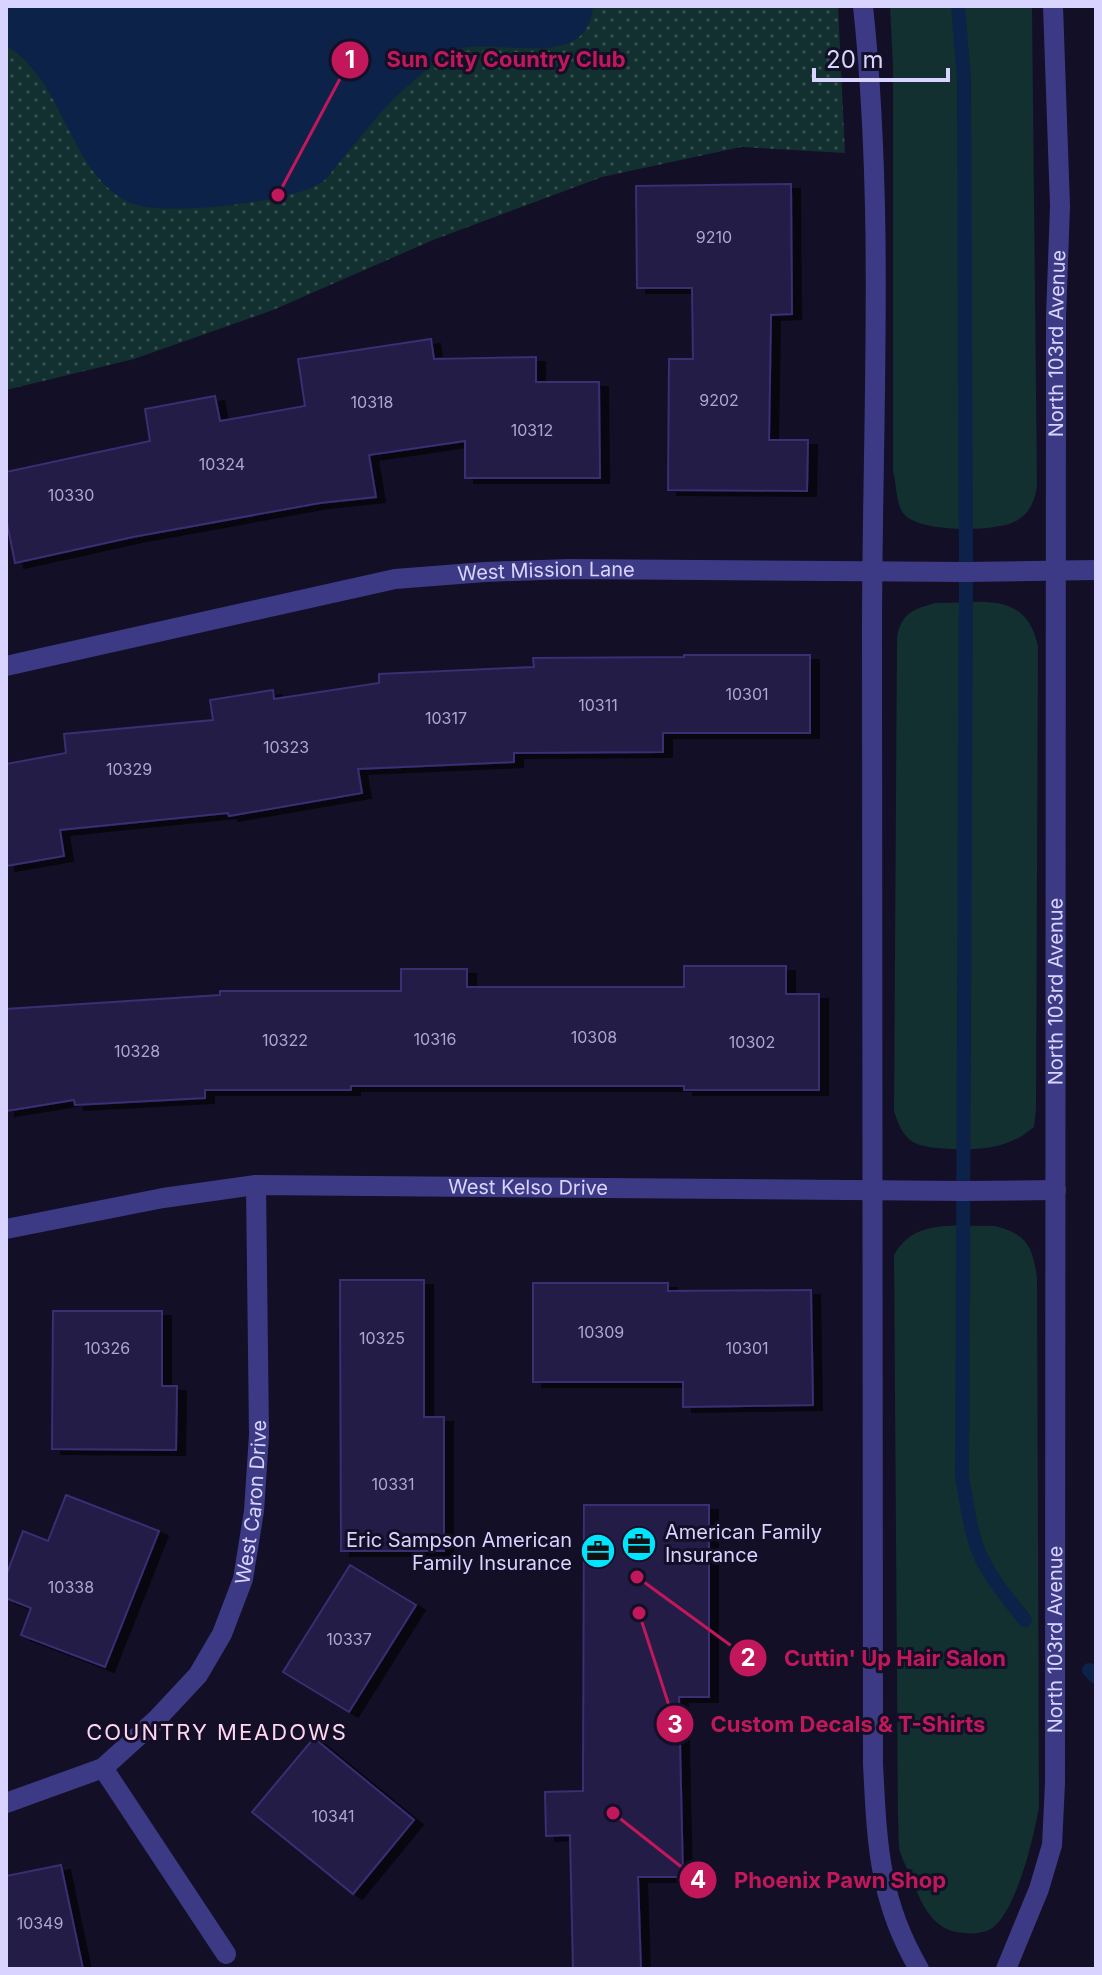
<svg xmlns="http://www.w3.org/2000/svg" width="1102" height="1975" font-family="Inter,sans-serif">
<defs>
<pattern id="grass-dots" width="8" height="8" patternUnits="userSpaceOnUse" patternTransform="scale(2)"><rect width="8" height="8" fill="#12302f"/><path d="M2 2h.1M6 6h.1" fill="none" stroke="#344d4e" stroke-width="1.8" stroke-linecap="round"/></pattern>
<filter id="shadow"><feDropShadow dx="9" dy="5" stdDeviation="0" flood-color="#0009"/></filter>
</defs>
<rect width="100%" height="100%" fill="#130f26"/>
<path fill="url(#grass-dots)" d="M6,6h832l7,147 -104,-6 -139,30 -169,63 -160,70 -139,49 -128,31z"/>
<g fill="#12302f">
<path d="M890,6h142l5,481c-3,16 -8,28 -23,35 -20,10 -97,11 -111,-9 -7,-10 -7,-31 -10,-43v-403z"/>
<path d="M936,603c45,0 90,-13 102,43l-2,463 -2,18c-26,22 -51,23 -83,22 -12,-1 -27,-1 -38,-7 -11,-7 -15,-19 -19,-31l3,-474c5,-25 17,-28 39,-34z"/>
<path d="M995,1226c32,8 38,21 42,52l2,528c-4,28 -24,112 -50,124 -7,3 -17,4 -24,3 -32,-1 -42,-27 -53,-52 -3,-10 -9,-19 -12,-29 -2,-10 -1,-21 -2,-31l-4,-566c21,-38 64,-28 101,-29z"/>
</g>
<path fill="#0c2248" d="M6,6h587c-6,75 -115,21 -150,50 -20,17 -42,34 -59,53 -16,18 -31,37 -47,56 -4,5 -10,14 -16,18 -29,19 -159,34 -190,20 -62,-28 -65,-121 -125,-158z"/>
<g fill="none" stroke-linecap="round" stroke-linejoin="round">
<g stroke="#0c2248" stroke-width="14">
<path d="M958,6l6,74 2,492 -4,905c5,26 8,56 19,80 11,23 28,43 44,63"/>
<path d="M1089,1670l7,7"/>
</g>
</g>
<g fill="#241b47" stroke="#3b2d73" stroke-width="2" filter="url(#shadow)">
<path d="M791,184l1,130 -21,1 -2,125h39l-1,51 -139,-1 1,-131h24l-1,-71h-55l-1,-102z"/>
<path d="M431,339l3,20 102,-2v25h63l1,96h-135v-37l-96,14 7,42 -56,6 -187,34 -118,26 -9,-45v-46l144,-31 -5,-32 70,-13 5,25 85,-15 -7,-47z"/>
<path d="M684,655h126v78h-147v19l-149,1v9l-156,7 4,24 -133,23 -1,-3 -168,17 4,26 -58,10v-102l60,-11 -2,-19 149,-14 -3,-20 63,-10 1,9 105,-16v-9l155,-7 -1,-9 151,-1z"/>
<path d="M684,966h102v28h33v96h-135v-4h-333v4h-146v8l-130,7 -1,-5 -68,11v-102l214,-14v-4h181v-22h66v18h217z"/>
<path d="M340,1280h84v137h20v134h-103z"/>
<path d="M533,1283h135v8l143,-1 2,115 -130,2v-25h-150z"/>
<path d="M53,1311h109v75h15l-1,64 -124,-1z"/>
<path d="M66,1495l93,36 -54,136 -84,-32 10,-27 -25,-10v-22l17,-45 25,10z"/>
<path d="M584,1505h125v192h-30l4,180h-45l3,92h-68l-3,-134 -24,1 -1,-44 38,-1z"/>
<path d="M350,1565l66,40 -67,107 -66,-40z"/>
<path d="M314,1738l100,82 -61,74 -101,-82z"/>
<path d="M61,1865l22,104h-77v-93z"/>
</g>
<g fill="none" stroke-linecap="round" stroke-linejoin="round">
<g stroke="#3d3a85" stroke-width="20">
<path id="s1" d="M6,666l389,-87 90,-7 83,-3 398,3 130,-2"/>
<path id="s2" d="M6,1229l157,-31 93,-13 708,6 92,-1"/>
<path d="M103,1768l123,186"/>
<path id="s3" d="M6,1803l97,-35 53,-48 42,-45 24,-41 21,-55 11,-68 5,-76 -3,-250"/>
</g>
<g stroke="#3d3a85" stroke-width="20">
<path d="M863,6c22,206 9,419 9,627 0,377 1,754 1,1131 4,77 5,135 46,205"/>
<path id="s4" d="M1006,1969l33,-80 13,-44 3,-62 1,-1466 4,-111 -7,-200"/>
</g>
</g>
<defs>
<g id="office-disc" transform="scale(1.8)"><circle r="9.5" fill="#00e5ff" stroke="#130f26"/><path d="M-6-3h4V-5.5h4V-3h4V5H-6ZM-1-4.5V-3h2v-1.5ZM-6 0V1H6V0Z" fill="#111"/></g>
</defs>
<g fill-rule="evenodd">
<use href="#office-disc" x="639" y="1544"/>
<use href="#office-disc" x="598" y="1551"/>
</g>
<g text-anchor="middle" stroke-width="6" stroke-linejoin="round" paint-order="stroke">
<g font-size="16" fill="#aca6d1">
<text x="714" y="243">9210</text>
<text x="719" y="406">9202</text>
<text x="372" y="408">10318</text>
<text x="532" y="436">10312</text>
<text x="222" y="470">10324</text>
<text x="71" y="501">10330</text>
<text x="747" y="700">10301</text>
<text x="598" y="711">10311</text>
<text x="446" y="724">10317</text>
<text x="286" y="753">10323</text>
<text x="129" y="775">10329</text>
<text x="594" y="1043">10308</text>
<text x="435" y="1045">10316</text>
<text x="285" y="1046">10322</text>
<text x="752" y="1048">10302</text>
<text x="137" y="1057">10328</text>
<text x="601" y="1338">10309</text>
<text x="382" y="1344">10325</text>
<text x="107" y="1354">10326</text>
<text x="747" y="1354">10301</text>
<text x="393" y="1490">10331</text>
<text x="71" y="1593">10338</text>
<text x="349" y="1645">10337</text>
<text x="333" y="1822">10341</text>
<text x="40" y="1929">10349</text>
</g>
<g font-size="20" fill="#d9d4ff" stroke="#130f26">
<text dy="7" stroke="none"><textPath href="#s4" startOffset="1634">North 103rd Avenue</textPath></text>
<text dy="7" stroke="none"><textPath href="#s1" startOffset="550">West Mission Lane</textPath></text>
<text dy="7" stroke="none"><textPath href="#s4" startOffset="986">North 103rd Avenue</textPath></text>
<text dy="7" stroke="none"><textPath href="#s2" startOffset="526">West Kelso Drive</textPath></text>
<text dy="7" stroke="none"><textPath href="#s3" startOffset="420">West Caron Drive</textPath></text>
<text dy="7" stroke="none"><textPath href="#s4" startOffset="338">North 103rd Avenue</textPath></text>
</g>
<g font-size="20" fill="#d9d4ff" stroke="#130f26" text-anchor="start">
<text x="665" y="1539">American Family<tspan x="665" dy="23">Insurance</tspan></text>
<text x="572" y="1547" text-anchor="end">Eric Sampson American<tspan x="572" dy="23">Family Insurance</tspan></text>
</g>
<g font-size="22" letter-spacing="2" fill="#ffd6f0" stroke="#130f26">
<text x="217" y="1740">COUNTRY MEADOWS</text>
</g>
</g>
<path fill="none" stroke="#c2185b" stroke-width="3" d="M278 195L350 60M637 1577L748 1658M639 1613L675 1724M613 1813L698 1880"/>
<g fill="#c2185b" stroke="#130f26" stroke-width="3">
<circle cx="278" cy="195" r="8"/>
<circle cx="637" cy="1577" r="8"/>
<circle cx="639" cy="1613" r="8"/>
<circle cx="613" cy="1813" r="8"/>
<circle cx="350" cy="60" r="20"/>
<circle cx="748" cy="1658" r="20"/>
<circle cx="675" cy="1724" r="20"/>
<circle cx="698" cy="1880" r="20"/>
</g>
<g font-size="24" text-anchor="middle" font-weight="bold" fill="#fff">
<text x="350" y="68">1</text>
<text x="748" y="1666">2</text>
<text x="675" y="1733">3</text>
<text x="698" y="1888">4</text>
</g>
<g font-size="22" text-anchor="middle" font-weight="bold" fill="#c2185b" stroke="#130f26" stroke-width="6" stroke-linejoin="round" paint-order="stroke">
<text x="506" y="67">Sun City Country Club</text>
<text x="895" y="1666">Cuttin' Up Hair Salon</text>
<text x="848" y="1732">Custom Decals &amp; T-Shirts</text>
<text x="840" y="1888">Phoenix Pawn Shop</text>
</g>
<rect width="1102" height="1975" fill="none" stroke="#d9d4ff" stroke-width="16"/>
<path d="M814 68v12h134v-12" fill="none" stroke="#d9d4ff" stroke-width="4"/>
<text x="826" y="68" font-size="24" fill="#d9d4ff" stroke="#130f26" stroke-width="6" paint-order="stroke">20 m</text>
</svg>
